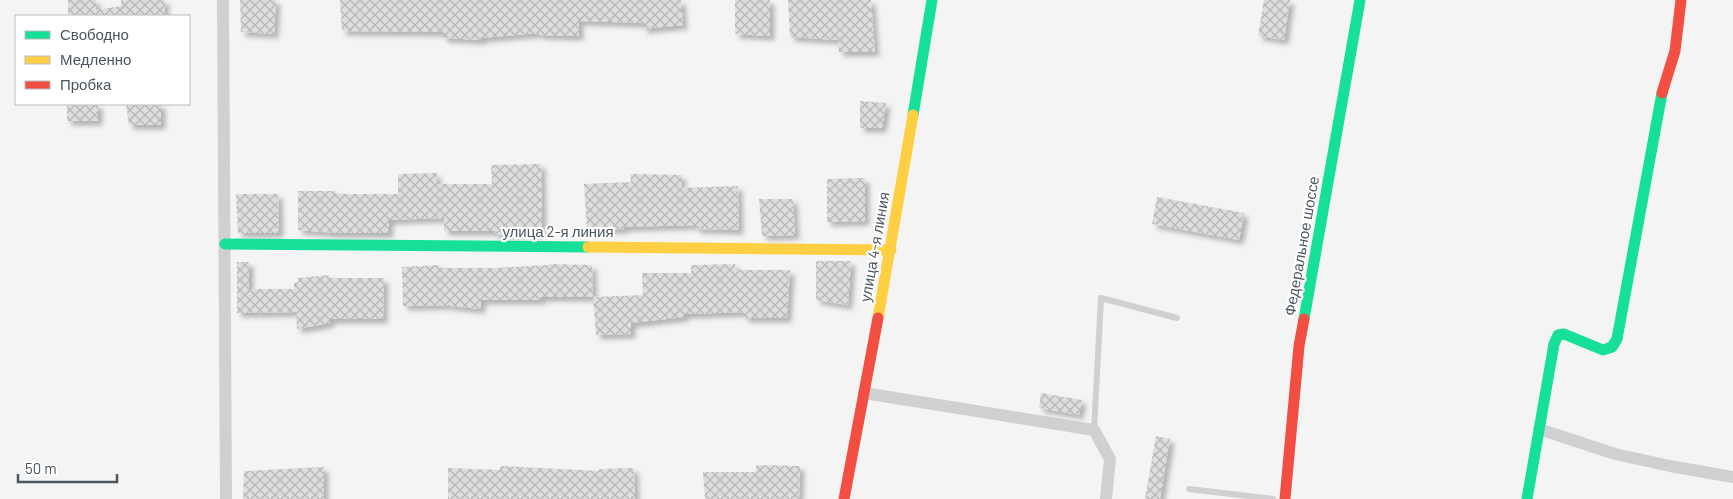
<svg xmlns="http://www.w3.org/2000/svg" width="1733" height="499" font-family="Barlow,sans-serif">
<defs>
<pattern id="building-cross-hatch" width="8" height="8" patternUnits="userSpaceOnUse" patternTransform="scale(1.25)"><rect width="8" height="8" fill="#ddddde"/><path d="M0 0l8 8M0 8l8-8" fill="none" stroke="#b5b6b7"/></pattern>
<filter id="shadow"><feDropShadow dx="4.5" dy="4.5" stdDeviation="2.5" flood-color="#0004"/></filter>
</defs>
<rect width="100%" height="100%" fill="#f4f4f4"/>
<g fill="url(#building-cross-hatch)" filter="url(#shadow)">
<path d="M68,0h28v10l25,-4v-6h44l-1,16h-96z"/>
<path d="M240,0h36l-2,34 -33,-2z"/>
<path d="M340,0h341l2,25 -40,4v-6l-64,-2v15l-40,-1v-2l-57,5v2l-39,-2v-6l-101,-1z"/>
<path d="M735,0h35v36l-35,-2z"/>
<path d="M788,0h83l4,52h-36l-1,-12 -48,-3z"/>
<path d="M1264,0h26l-6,40 -26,-4z"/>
<path d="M860,101l26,2 -4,25h-22z"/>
<rect x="67" y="104" width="31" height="17"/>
<path d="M126,104h35v21h-32z"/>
<path d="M541,164l1,69 -47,2v-4h-51v-13l-55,2v13h-53l-38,-3v-39h38v3h62v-20l39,-1 -1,11h56l-1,-19z"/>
<path d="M630,174l52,1 -1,13 57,-2 1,44 -43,-1v-4l-72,2v2l-37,1 -3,-46 47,-2z"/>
<path d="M865,178v43l-38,1v-43z"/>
<path d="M236,194h42l1,39h-41z"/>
<path d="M1157,197l87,16 -5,27 -87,-16z"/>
<path d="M759,199h34l2,36 -33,1z"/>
<path d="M816,261h35l-3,44 -32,-5z"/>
<path d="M237,262h12v27h45v-6l4,-1v-4l31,-3v3h55l-1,41h-53v4l-33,6 -1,-17 -59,1z"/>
<path d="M549,264l43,1 1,32h-52v3h-60v9l-31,-3v-1l-47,1 -1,-39 37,-2v3h55l55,-3z"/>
<path d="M735,264l1,6h54l-3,48h-43v-6l-60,2v3l-53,6v11l-35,1 -3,-38 50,-2 -1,-22h49v-8z"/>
<path d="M1041,393l41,7 -3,15 -40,-7z"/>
<path d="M1156,436l14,3 -10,60h-15z"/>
<path d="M756,465l44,1 -1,33h-94l-2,-27h53z"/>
<path d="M500,466l99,5v-2l35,-1 1,31h-187v-31l52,2z"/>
<path d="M324,467v32h-81l1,-28z"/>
</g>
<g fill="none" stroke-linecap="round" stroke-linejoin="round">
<g stroke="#ced0d2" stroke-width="6">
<path d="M1094,430l7,-132 76,20"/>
<path d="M1189,489l84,10"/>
</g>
<g stroke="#ced0d2" stroke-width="12">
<path d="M223,0l3,499"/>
<path d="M864,393l230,37 16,29 -4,40"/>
<path d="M1539,429l76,25 55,12 63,11"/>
</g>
<g stroke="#16e098" stroke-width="11">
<path d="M913,115l19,-115"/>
<path d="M225,244l363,3"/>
<path d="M1304,319l56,-319"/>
<path d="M1527,499l27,-155 4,-9 6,-1 39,16 9,-3 5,-8 45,-246"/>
</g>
<g stroke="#ffcf43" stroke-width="11">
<path d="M588,247l303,3"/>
<path d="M878,318l35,-203"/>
</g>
<g stroke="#f24e42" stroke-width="11">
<path d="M1662,93l13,-42 6,-51"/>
<path d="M844,499l34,-181"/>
<path d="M1285,499l14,-153 5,-27"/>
</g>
</g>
<g text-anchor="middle" stroke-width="4.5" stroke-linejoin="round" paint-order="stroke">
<g font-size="15" fill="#4a5661" stroke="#fff">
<text x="558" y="237">улица 2-я линия</text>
<text transform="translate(1302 246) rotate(-80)" y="5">Федеральное шоссе</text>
<text transform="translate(875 247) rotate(-80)" y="5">улица 4-я линия</text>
</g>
</g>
<rect x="15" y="15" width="175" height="90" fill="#ffffff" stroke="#b7bbc0"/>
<rect x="25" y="31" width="25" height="8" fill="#16e098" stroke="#b7bbc0"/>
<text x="60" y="40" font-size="15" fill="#4a5661">Свободно</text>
<rect x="25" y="56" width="25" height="8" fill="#ffcf43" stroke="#b7bbc0"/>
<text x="60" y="65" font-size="15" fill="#4a5661">Медленно</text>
<rect x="25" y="81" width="25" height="8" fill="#f24e42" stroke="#b7bbc0"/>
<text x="60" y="90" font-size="15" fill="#4a5661">Пробка</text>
<path d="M18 474v8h99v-8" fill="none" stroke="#4a5661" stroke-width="2.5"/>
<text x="25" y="474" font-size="15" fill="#4a5661" stroke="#ffffff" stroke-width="4" paint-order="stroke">50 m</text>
</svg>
